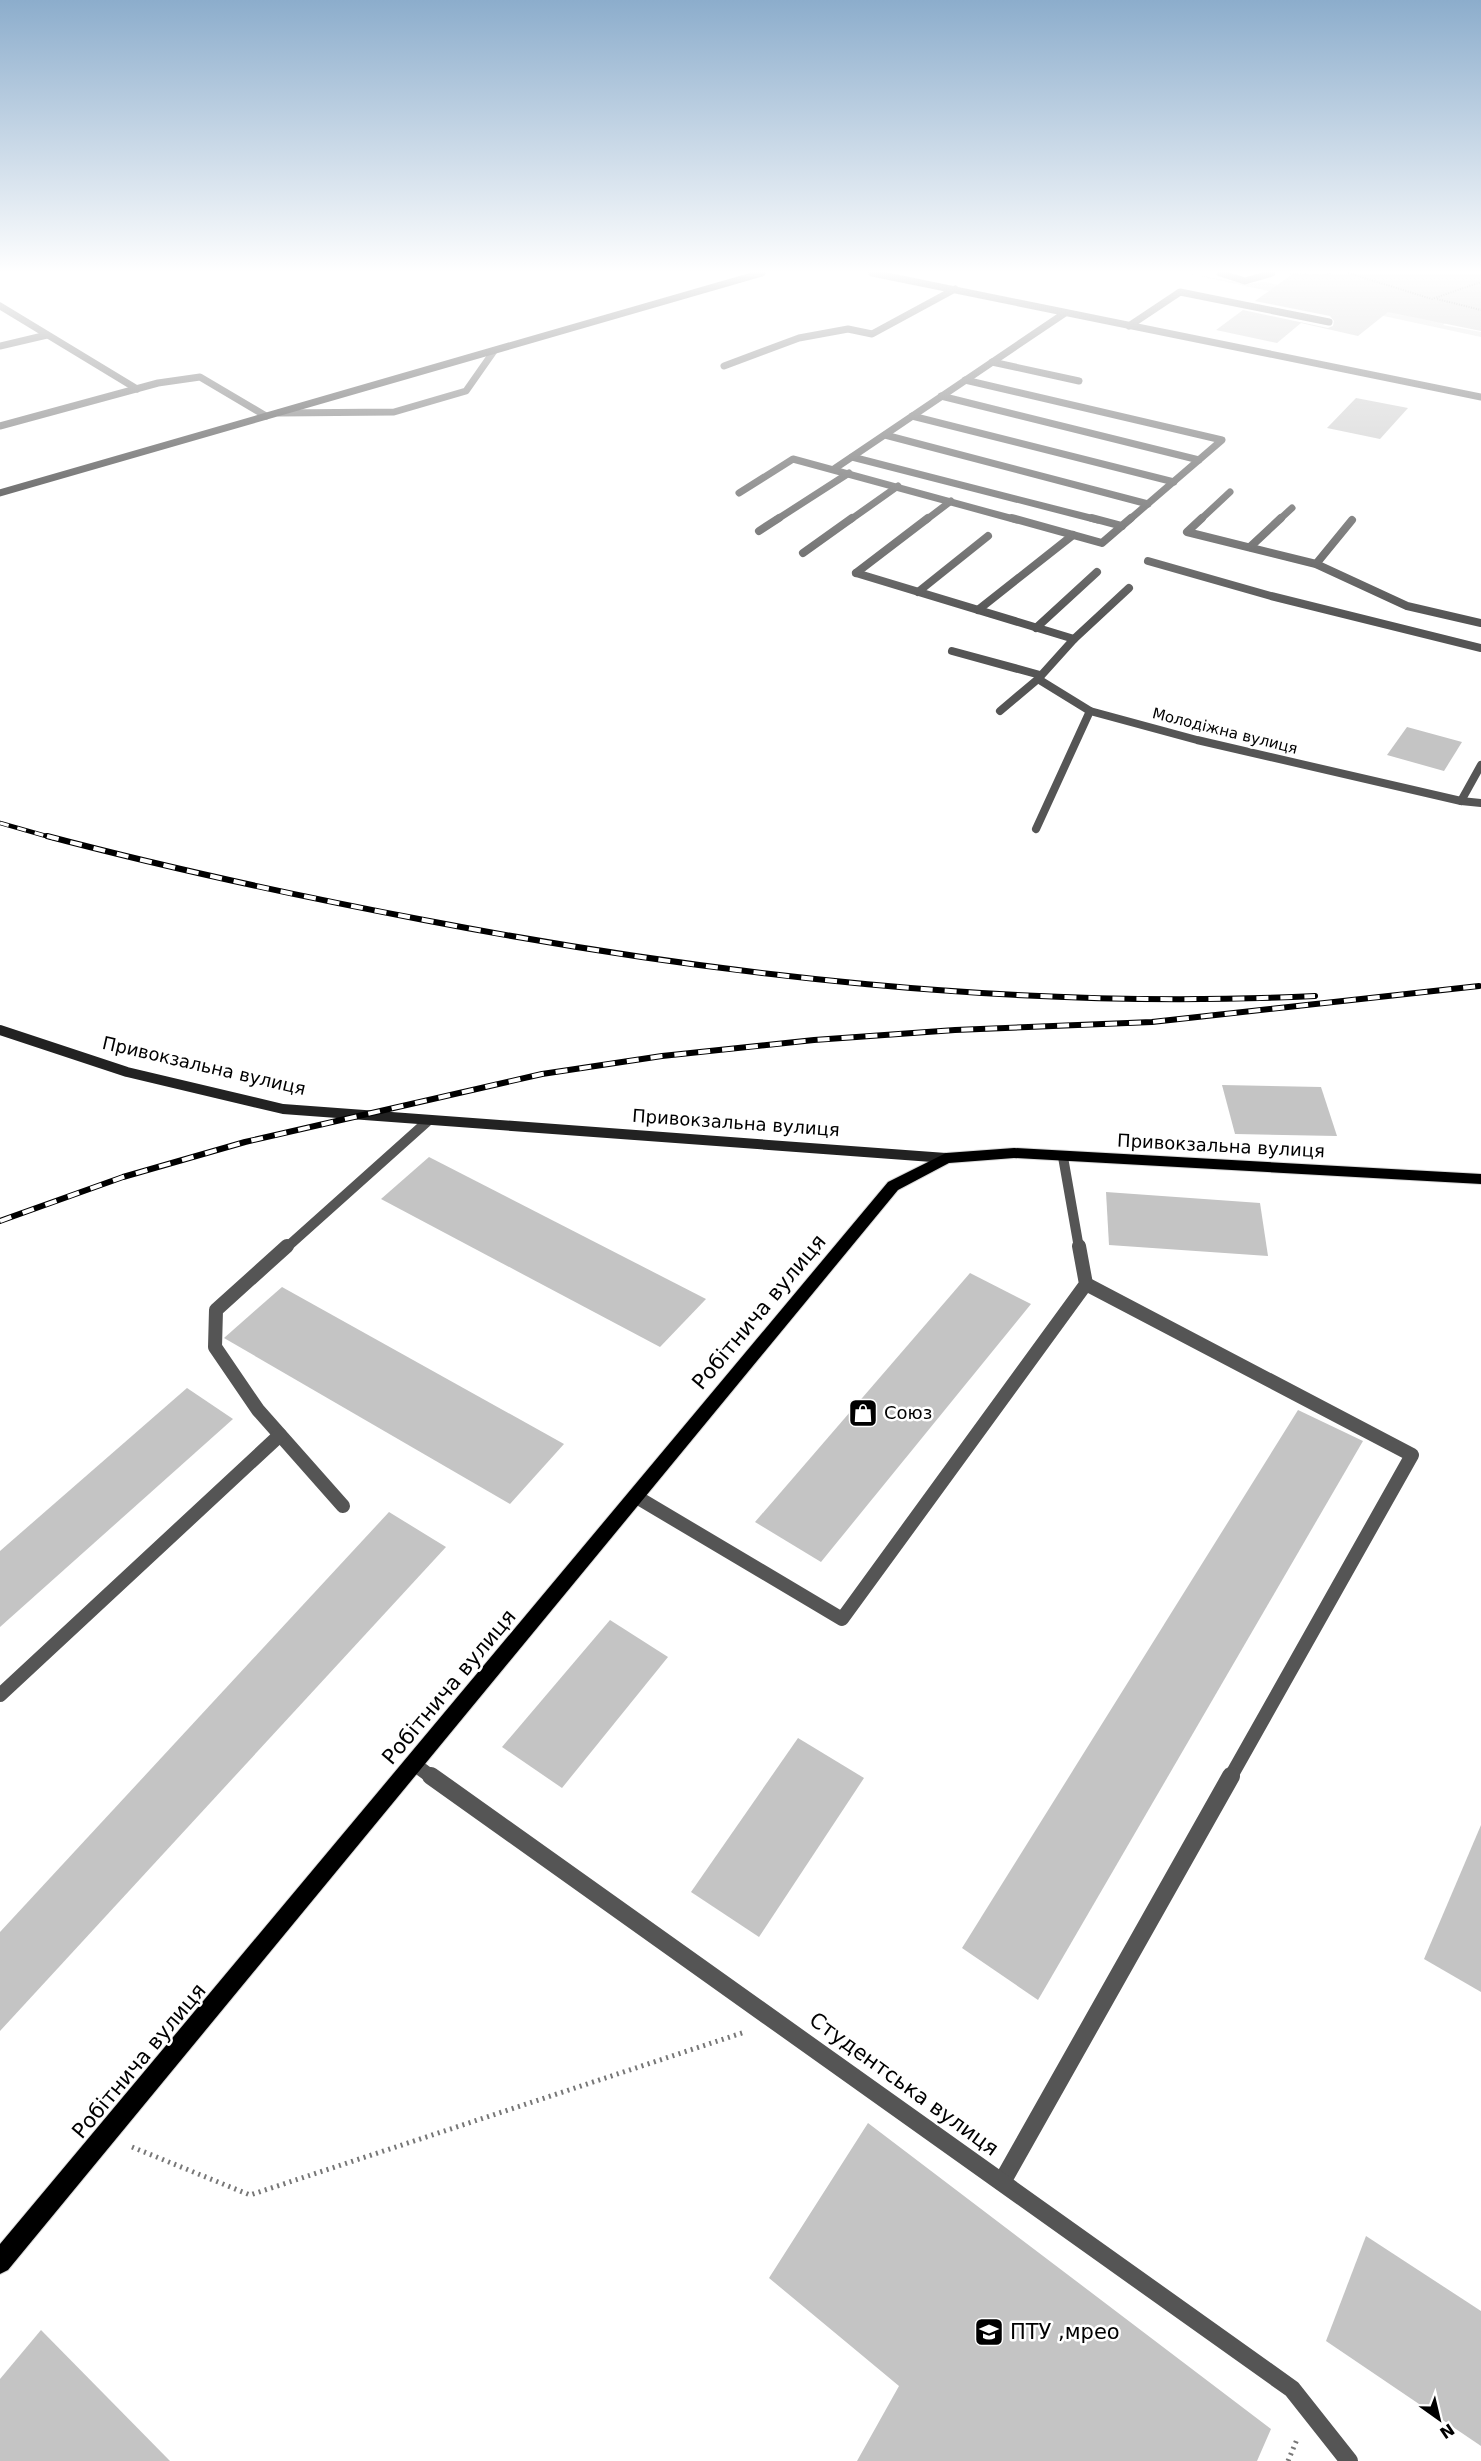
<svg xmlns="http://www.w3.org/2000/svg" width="1481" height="2461" font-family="'DejaVu Sans',sans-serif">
<rect width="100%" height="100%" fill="#fff"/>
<path fill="#dcdcdc" d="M1185,273l63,11 17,-2 13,3 167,38 -2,2 38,7v5z"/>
<g fill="#c4c4c4">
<path d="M1294,273h187v58l-93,-19 -30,24 -57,-13 -24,20 -61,-13 27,-20 85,18 5,-2 1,-5 -4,-5 -75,-15z"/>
<path d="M1356,398l52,10 -28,31 -53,-11z"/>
<path d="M1407,727l55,15 -18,29 -57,-16z"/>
<path d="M1222,1085l99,2 16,49 -102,-2z"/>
<path d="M429,1157l277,142 -46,48 -279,-148z"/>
<path d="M1106,1192l154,11 8,53 -159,-11z"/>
<path d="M970,1273l61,31 -210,258 -66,-40z"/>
<path d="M282,1287l282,157 -54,60 -286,-166z"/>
<path d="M187,1388l46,31 -233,208v-76z"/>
<path d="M1298,1410l65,31 -325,559 -76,-52z"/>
<path d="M389,1512l57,35 -446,484v-99z"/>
<path d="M610,1620l58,37 -106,131 -60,-41z"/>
<path d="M798,1738l66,40 -105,159 -68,-45z"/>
<path d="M1481,1825v167l-57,-33z"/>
<path d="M868,2123l403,306 -14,32h-400l42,-75 -130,-108z"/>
<path d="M1366,2236l115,75v135l-155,-105z"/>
<path d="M41,2330l129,131h-170v-82z"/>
</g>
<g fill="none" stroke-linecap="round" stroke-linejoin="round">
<g stroke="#dbdbdb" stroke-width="2">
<path id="primary" d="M1014,1148l467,26v10l-467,-26 -65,5 -51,27 -890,1080 -8,4v-30l888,-1062 58,-29z"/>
</g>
<g stroke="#777" stroke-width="2" stroke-dasharray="1 1.5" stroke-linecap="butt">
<path d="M1348,273l84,26 49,-17"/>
<path d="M1290,274l35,1 6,-2"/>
<path d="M1437,299l44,11"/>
</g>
<g stroke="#777" stroke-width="5" stroke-dasharray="2 4.5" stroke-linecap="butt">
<path d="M132,2147l118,48 495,-163"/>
<path d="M1288,2461l10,-24"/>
</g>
<g stroke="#555" stroke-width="7">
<path d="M1220,273l25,8 27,-8"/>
<path d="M0,306l137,83"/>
<path d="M1129,326l51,-34 149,30"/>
<path d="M0,346l47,-11"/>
<path d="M992,362l87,19"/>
<path d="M724,366l75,-28 49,-9 24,5 83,-45"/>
<path d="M965,380l257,60 -93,80"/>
<path d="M941,396l258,64"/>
<path d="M279,413l115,-1 72,-21 28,-40"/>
<path d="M912,416l262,66"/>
<path d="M0,426l158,-43 42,-6 66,39"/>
<path d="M885,435l263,69"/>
<path d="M852,457l246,63"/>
<path d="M834,469l231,-156"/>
<path d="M739,493l54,-34 224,61"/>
<path d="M776,520l73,-47"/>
<path d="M850,520l48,-34"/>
<path d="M926,520l25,-19"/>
<path d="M1200,520l30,-28"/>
<path d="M1279,520l13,-12"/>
</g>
<g stroke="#555" stroke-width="8">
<path d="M1012,518l90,25 29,-25"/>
<path d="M1092,518l30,8"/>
<path d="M1202,518l-15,14 129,32 91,42 74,17"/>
<path d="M759,531l20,-13"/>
<path d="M1250,547l31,-29"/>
<path d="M803,553l49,-35"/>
<path d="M1148,561l123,35 210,52"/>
<path d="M1316,564l36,-44"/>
<path d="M856,573l218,66 -36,40 -38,32"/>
<path d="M856,573l72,-55"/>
<path d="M918,592l70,-56"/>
<path d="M978,610l95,-75"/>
<path d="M1036,628l61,-56"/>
<path d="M1074,639l55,-51"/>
<path d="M952,651l88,24"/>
<path d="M1038,679l52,32"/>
</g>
<g stroke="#555" stroke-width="10">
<path d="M1063,1157l16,91"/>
<path d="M286,1248l143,-128"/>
</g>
<g stroke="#555" stroke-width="14">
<path d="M287,1246l-71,64 -1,37 43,63 85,96"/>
<path d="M1086,1284l326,171 -182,323"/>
<path d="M635,1496l207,123 244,-335 -7,-38"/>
<path d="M0,1695l280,-260"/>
</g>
<path stroke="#555" stroke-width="18" d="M1002,2182l229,-406"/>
<path stroke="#555" stroke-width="7" d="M872,273l609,124"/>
<g stroke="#555" stroke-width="8">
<path d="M1461,801l20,-36"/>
<path d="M1036,829l54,-118 107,29 264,61 20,2"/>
</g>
<path stroke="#555" stroke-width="14" d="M414,1764l19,14"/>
<path stroke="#555" stroke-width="18" d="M431,1776l861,613 57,72"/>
<path stroke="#222" stroke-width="7" d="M0,493l762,-220"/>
<path stroke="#222" stroke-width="10" d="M0,1030l127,42 156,37 663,49"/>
<use href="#primary" fill="#000" fill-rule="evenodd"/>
<g stroke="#000" stroke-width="4.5">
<path id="rail-far1" d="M0,823l53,15"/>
</g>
<g stroke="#000" stroke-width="6">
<g id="rail">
<path d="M47,836c125,33 251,60 377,84 293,56 593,90 891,76"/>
<path d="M0,1221l123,-44 122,-35 297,-68 120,-18 152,-16 141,-10 197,-8 327,-36"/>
</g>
</g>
<use href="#rail-far1" stroke="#fff" stroke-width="3" stroke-dasharray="9" stroke-linecap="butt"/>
<use href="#rail" stroke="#fff" stroke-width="4" stroke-dasharray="12" stroke-linecap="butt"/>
</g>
<linearGradient id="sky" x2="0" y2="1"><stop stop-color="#8cadcc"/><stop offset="0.44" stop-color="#fff"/><stop offset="1" stop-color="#fff" stop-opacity="0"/></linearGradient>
<rect width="1481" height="618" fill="url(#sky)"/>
<defs>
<g id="shop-square" transform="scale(1.5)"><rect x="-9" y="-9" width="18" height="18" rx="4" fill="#000" stroke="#fff"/><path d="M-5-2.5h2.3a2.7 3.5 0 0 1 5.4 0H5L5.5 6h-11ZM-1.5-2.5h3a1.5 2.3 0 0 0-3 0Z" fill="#fff"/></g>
<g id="university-square" transform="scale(1.5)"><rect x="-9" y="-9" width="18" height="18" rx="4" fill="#000" stroke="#fff"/><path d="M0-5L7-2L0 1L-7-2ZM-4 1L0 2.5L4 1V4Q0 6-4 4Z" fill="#fff"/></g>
</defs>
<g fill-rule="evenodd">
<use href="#shop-square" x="863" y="1413"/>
<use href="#university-square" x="989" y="2332"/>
</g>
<g text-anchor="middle" stroke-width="5" stroke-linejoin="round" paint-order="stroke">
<g font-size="15" fill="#000" stroke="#fff">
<text transform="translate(1225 731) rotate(14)" y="5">Молодіжна вулиця</text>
</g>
<g font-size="18" fill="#000" stroke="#fff">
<text transform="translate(204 1066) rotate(13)" y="6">Привокзальна вулиця</text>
<text transform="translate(736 1123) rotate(4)" y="6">Привокзальна вулиця</text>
<text transform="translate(1221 1146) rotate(3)" y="6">Привокзальна вулиця</text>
</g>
<g font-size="18" fill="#000" stroke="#fff" text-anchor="start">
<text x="884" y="1419">Союз</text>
</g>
<g font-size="21" fill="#000" stroke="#fff">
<text transform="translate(759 1312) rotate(-50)" y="7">Робітнича вулиця</text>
<text transform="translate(449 1687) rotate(-50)" y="7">Робітнича вулиця</text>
<text transform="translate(139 2061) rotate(-50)" y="7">Робітнича вулиця</text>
<text transform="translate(904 2084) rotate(36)" y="7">Студентська вулиця</text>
</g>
<g font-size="21" fill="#000" stroke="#fff" text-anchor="start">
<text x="1010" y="2339">ПТУ ,мрео</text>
</g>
</g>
<g transform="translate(1439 2419) rotate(146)" stroke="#ffffff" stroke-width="4.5" paint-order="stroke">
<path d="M0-4.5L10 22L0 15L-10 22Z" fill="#000000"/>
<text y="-9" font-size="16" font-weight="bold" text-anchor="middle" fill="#000000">N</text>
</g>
</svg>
